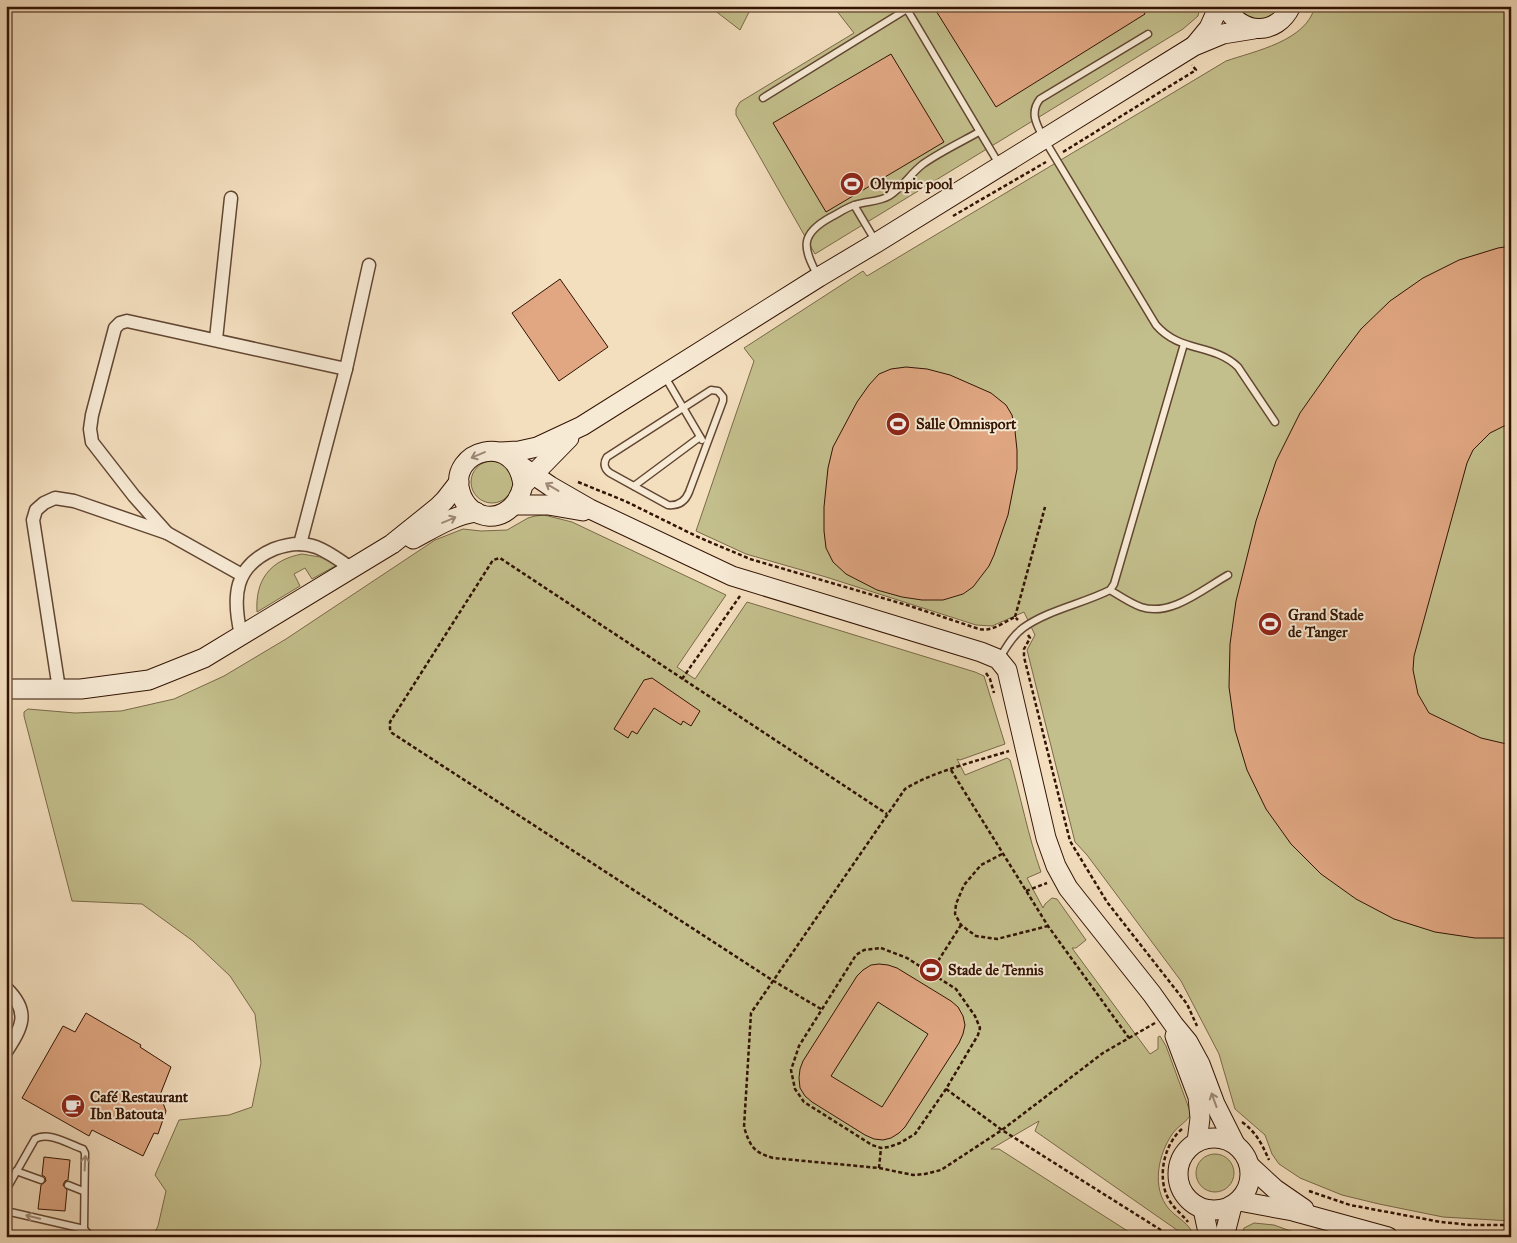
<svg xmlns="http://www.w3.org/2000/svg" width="1517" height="1243" font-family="'IM FELL Great Primer',serif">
<rect width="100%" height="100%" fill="#f3debe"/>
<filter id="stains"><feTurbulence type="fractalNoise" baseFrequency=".004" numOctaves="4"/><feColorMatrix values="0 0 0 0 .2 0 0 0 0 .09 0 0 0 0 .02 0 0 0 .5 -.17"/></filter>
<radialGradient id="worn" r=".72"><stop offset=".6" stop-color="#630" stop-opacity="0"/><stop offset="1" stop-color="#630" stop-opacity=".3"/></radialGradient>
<g fill="#c3bf8c" stroke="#7a6948">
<path d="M709,6h43l-12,24z"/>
<path d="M833,6h367l-2,10 -15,13 -368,225 -79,-139v-6l4,-7 114,-69z"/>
<path d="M1235,6h47c-8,12 -27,19 -39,10 -3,-2 -6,-7 -8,-10z"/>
<path d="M1315,6h196v1215l-68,-4 -64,-13 -37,-9 -42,-17 -21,-14 -7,-10 -7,-19 -30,-26 -16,-55 -38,-73 -94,-126 -12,-13 -48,-192 8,-15 -11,-23 -32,14 -16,-1 -150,-48 -80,-23 -50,-23 58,-170 -10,-13 119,-77 4,5 359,-215c29,-10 81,-20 89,-55z"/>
<circle cx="492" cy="482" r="21"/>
<path d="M544,515l28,7 154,73 -49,72 18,12 52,-77 228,70 9,4 21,68 -45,16 -3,-1 8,16 42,-17 3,2c11,37 18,76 31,112l-14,6 16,30 2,-4 7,-6 5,1 29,41 -10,8h-4l78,106 8,-5v-12l2,-1 6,10 25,68c-4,8 -13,12 -18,19 -15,21 -22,55 -4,76 9,10 21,14 25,28h-7l-152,-106 4,-10 -48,28h8l138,88h-899l-33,-4 -52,3 5,-10 8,-35 -11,-16 24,-55 50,-5 23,-8 9,-44 -6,-49 -25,-38 -37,-35 -51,-37 -70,-3 -48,-185v-4l4,-3 47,4 46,-2 53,-12 50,-23 62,-37 149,-99 28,-11 18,2 26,-1 21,-12 7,-2z"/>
<path d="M302,554l18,3 17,8 -25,14 -7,-11 -11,6 6,12 -43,26c-2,-32 13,-52 45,-58z"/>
<circle cx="1215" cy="1173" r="19"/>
<path d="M1254,1223l20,2 33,12h-66l3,-9z"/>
</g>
<g fill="#e0a782" stroke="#321303" fill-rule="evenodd">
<path d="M933,6h207l5,8 -149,93z"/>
<path d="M891,54l53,88 -118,70 -53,-89z"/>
<path d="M1511,246v179h-5l-16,8 -17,17 -6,13 -53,193 -1,14 5,24 11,19 52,25 30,7v193h-36l-40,-6 -41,-13 -38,-20 -35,-25 -30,-30 -25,-35 -19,-39 -12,-40 -6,-43 1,-43 6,-43 20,-80 20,-60 24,-48 36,-51 25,-33 29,-28 33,-23 36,-18 39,-12z"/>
<path d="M560,279l48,68 -49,34 -47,-68z"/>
<path d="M906,367l21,2 23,6 41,18 15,12 6,10 3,16 2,19v19l-9,46 -14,40 -5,11 -16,21 -10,7 -20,6h-21l-20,-3 -25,-7 -31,-16 -13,-12 -7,-14 -2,-17v-24l4,-39 5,-21 24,-45 12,-17 10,-11 12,-5z"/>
<path d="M652,678l48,33 -9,15 -8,-5 -2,4 -27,-17 -17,26 -5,-3 -4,7 -14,-9 30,-49z"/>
<path d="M879,964l9,1 9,3 54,33 7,6 5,9 2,9 -2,9 -4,9 -54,84 -6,6 -8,5 -8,2 -9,-1 -9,-4 -53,-33 -7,-6 -5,-8 -1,-10 1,-9 3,-8 54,-85 6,-6 8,-5zM878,1002l50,32 -46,73 -51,-31z"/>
<path d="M86,1013l55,32 -1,2 31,20 -11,28 6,16 -8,23 -4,-1 -11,23 -51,-26 -3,6 -67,-38 41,-72 12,6z"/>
<path d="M44,1157l26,3 -2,20 -3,1 -2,4 4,5 -2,21 -27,-2 3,-24 5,-4 -1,-4 -3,-2z"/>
</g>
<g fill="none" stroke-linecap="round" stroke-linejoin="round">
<g stroke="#624632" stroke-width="9">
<g id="lane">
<path d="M905,6l94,158"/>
<path d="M1148,34l-108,65c-11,14 -3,26 4,40l112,186c24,28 57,18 82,42l37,55"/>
<path d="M763,98l144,-89"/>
<path d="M854,205l22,37"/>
<path d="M818,276c-16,-29 -18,-42 13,-59 8,-4 16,-10 24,-12 11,-4 24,-3 34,-9 14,-9 21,-22 34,-32 17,-12 38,-22 56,-32"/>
<path d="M664,375l38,65"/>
<path d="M711,390l7,1 5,6v4l-34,91c-4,10 -11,14 -21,13l-58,-32c-6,-4 -7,-10 -3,-16z"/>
<path d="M634,486l66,-49"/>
<path d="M1110,590c10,6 20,13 31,17 30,10 62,-18 87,-32"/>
<path d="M999,659c7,-11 13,-23 24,-31 25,-18 59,-24 87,-38l4,-6 70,-240"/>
<path d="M16,1171l25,9"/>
<path d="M68,1185l15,6"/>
<path d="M6,1190l29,-51c14,-8 33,5 48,10l2,4 -1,76"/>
<path d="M6,1211l78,18 7,8"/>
</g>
</g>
<g stroke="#624632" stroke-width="15">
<g id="street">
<path d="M216,339l15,-141"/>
<path d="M167,533l-33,-37 -42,-54 -2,-13 2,-14 23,-87 5,-5 7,-2 219,48"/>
<path d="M300,544l46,-175 23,-104"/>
<path d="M241,635c-9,-39 -7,-69 33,-86 13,-5 29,-7 42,-2 13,5 25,14 36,22"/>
<path d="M59,689l-26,-169 3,-10 8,-7 11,-5 19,3 93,32 75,42"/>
<path d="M6,988c25,24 16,39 0,64"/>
</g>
</g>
<g stroke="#321303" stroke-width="21">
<g id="secondary">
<path d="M1225,6c16,29 51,31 66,0"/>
<path d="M1195,45l14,-17 10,-22"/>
<path d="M500,452l19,-1 18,-4 45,-21 237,-149 57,-34 318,-197 29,-12 31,-5"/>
<path d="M518,464l32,22 40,23 142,67 249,76 17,7 9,11 39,168 10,28 12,22 84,106 22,31 14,17 12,22 15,40 20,40"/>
<path d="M523,485c-7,-55 -75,-35 -63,6 2,8 6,14 12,19 23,16 46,-1 51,-25l46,-47"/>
<path d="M516,505h32l35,6"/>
<path d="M413,539c21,-11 39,-23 63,-27"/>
<path d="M6,689h75l68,-9 55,-22 188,-114 46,-37 7,-7 14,-18"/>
<path d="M1175,1036l23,61 2,21 -3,24"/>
<circle cx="1214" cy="1174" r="36"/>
<path d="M1250,1166l25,23 29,20"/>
<path d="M1239,1201l54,10 95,26"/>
<path d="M1203,1209l6,28"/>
<path d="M1224,1237l8,-31"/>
</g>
</g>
<g stroke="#321303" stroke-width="2.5" stroke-dasharray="4 2.5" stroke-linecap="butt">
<path d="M1063,152l133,-82 -4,-5"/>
<path d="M953,216l93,-54"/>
<path d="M578,482l47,19 73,36 52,22 160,47 69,23c13,3 25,-7 36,-12l3,3"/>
<path d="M1015,617l30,-110"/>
<path d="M1028,635l2,3 -6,11v8l46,184 37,61 80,102 10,22"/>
<path d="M986,673l4,6 4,14"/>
<path d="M682,679l58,-83"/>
<path d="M951,770l97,156 81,112 -26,15 -101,77 -61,40 -16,4 -12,1 -34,-7 -106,-10c-20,-6 -23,-12 -29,-31l7,-114 154,-224c29,-18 72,-28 104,-38"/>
<path d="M1002,854l-21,11 -17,20 -8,19 -1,10 6,11 15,11 21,3 51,-13"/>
<path d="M1026,891l21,-8"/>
<path d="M881,948l26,10 49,31 19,27 5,12 -2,7 -32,54 -31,45 -15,9 -11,4 -8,1 -9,-3 -68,-43 -9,-13 -4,-19 8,-24 57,-91 8,-5z"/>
<path d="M931,972l30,-47"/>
<path d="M821,1009l-49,-29 -380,-247 -2,-4v-7l103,-162 7,-2 387,256"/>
<path d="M1129,1038l26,-15"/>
<path d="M946,1089l56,41 170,107"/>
<path d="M1242,1122c14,10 20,22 27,38"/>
<path d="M1182,1129c-18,15 -25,48 -14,69 5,10 13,15 20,24"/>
<path d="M879,1168l2,-20"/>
<path d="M1309,1191l41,14 91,17 30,3h40"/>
</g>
<use href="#lane" stroke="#f7ead5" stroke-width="6"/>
<use href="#street" stroke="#f7ead5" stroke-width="12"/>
<use href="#secondary" stroke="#f7ead5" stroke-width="19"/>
</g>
<defs><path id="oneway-shaft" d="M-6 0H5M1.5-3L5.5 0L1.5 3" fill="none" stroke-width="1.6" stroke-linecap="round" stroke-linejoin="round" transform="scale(1.25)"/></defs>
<g stroke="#9e8976">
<use href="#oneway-shaft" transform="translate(478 455) rotate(157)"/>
<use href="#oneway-shaft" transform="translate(552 487) rotate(-149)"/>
<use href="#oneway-shaft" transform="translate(449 520) rotate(-23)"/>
<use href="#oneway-shaft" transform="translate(1214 1100) rotate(-110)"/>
<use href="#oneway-shaft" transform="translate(85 1163) rotate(-87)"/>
<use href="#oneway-shaft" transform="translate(33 1217) rotate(-167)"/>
</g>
<defs>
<g id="stadium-disc" transform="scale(1.25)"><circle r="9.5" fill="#8f2418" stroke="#f7ead5"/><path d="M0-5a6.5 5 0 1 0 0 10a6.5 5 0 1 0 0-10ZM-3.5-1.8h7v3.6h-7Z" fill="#fff"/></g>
<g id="cafe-disc" transform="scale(1.25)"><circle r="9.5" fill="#8f2418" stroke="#f7ead5"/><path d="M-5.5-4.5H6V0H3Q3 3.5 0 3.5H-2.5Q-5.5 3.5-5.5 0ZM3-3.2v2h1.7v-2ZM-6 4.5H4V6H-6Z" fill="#fff"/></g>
</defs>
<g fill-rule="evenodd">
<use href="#stadium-disc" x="852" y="184"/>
<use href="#stadium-disc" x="898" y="424"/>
<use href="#stadium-disc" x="1270" y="624"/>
<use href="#stadium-disc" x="931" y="970"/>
<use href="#cafe-disc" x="73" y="1106"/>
</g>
<g text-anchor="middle" stroke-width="4" stroke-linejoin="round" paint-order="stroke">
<g font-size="15" font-weight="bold" fill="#321303" stroke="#f7ead5" text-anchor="start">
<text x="870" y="189">Olympic pool</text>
<text x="916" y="429">Salle Omnisport</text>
<text x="1288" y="620">Grand Stade<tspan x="1288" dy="17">de Tanger</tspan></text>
<text x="948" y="975">Stade de Tennis</text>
<text x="90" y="1102">Café Restaurant<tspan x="90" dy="17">Ibn Batouta</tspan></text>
</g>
</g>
<rect width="1517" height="1243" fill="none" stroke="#f3debe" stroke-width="25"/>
<rect x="8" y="8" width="1502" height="1228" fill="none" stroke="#321303" stroke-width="2.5"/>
<rect x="12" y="12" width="1492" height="1218" fill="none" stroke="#321303"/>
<rect width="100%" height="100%" filter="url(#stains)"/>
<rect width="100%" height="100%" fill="url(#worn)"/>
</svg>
